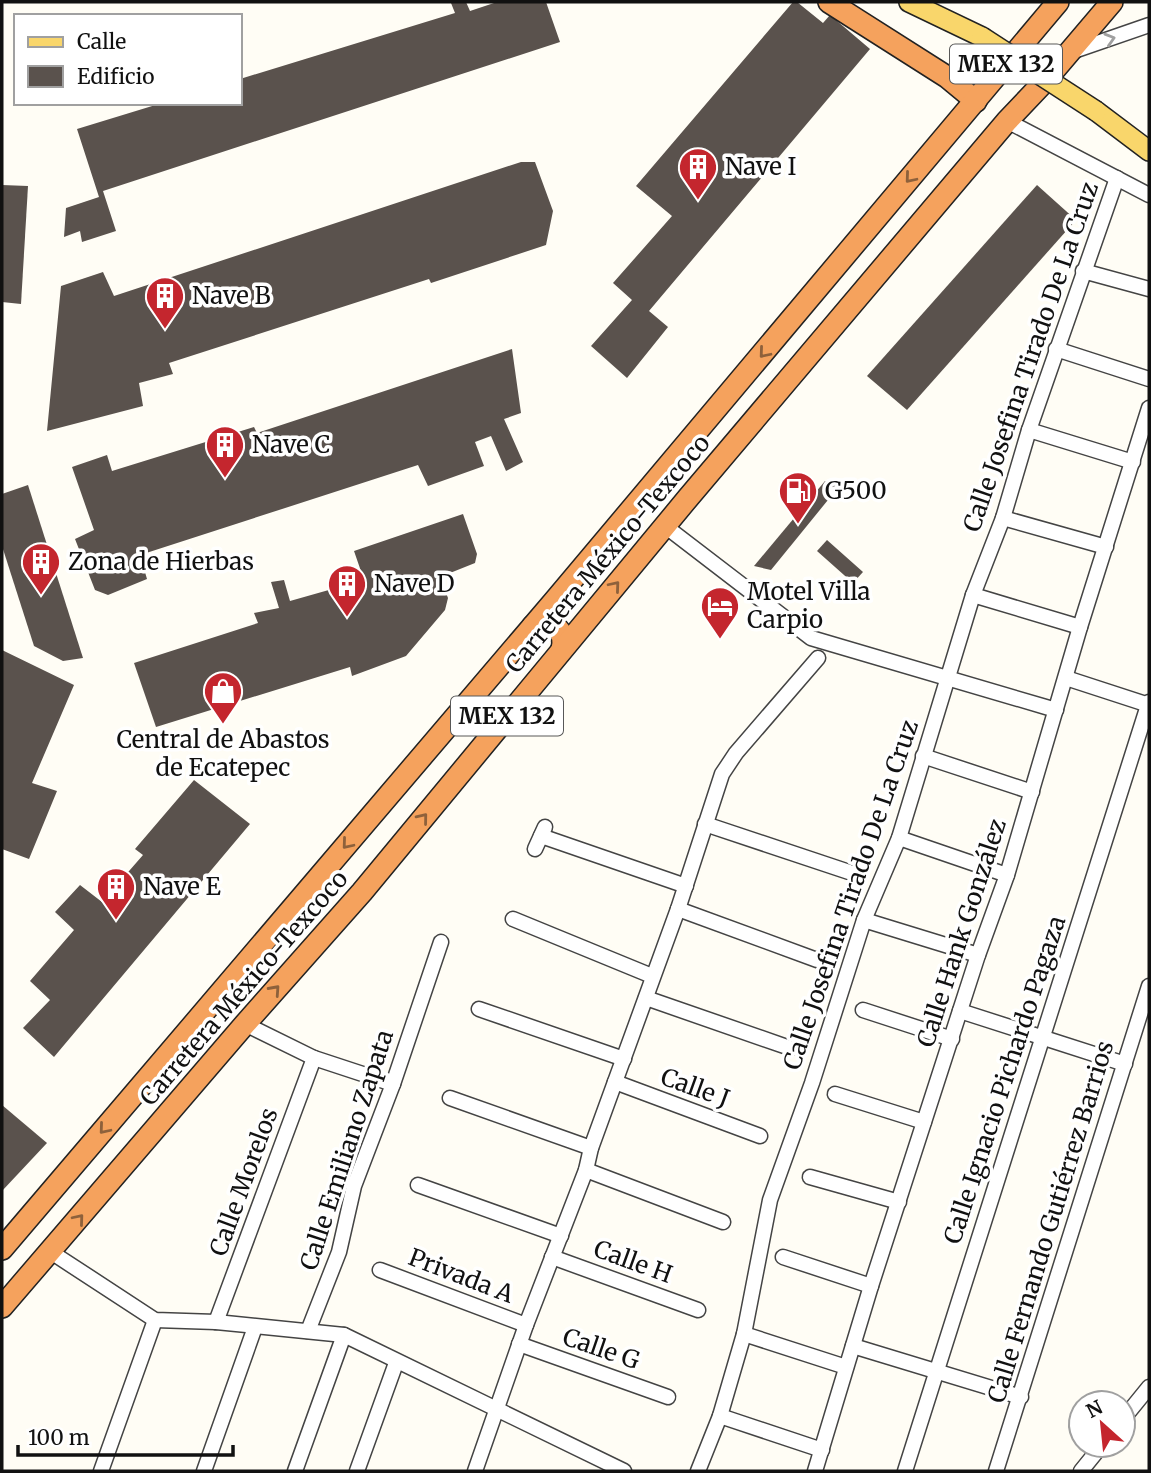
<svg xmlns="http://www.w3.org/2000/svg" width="1151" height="1473" font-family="Merriweather,serif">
<rect width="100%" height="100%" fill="#fffdf5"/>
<g fill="#5a524d">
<path d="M454,2h12l4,9 27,-9h49l14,40 -457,149 13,40 -34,11 -2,-11 -16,6 2,-29 33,-11 -22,-68 85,-26h78v-24l215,-66 -4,-10z"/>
<path d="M793,2h4l26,21 7,-8 40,34 -221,262 19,16 -41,51 -36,-32 41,-46 -19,-17 59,-67 -36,-30z"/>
<path d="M521,162h14l18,49 -7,34 -115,38 -2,-4 -260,84 4,11 -34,9 4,23 -96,25 14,-145 42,-14 11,24z"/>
<path d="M2,185l26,1 -7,118 -19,-2z"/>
<path d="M1037,185l39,35 -169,190 -40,-34z"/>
<path d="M512,349l9,64 -17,6 19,43 -17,9 -15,-35 -16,6 9,24 -56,20 -10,-21 -278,90 7,24 -39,16 -13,-5 -20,-51 19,-9 -22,-63 35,-12 5,16 142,-44 3,6z"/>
<path d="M825,481l16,3 -70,86 -17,-4z"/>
<path d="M28,485l55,173 -20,3 -29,-15 -32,-100v-52z"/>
<path d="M463,514l14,40 -2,9 -35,14 8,21 -3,12 -39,46 -54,20 -2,-9 -194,60 -22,-64 124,-40 -4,-10 25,-5 -8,-26 13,-2 6,21 74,-21 -10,-29z"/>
<path d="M827,540l36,32 -10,11 -36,-32z"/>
<path d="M2,650l72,35 -42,98 25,8 -28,68 -27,-10z"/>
<path d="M194,780l56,44 -196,233 -31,-29 27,-28 -20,-19 44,-51 -19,-18 25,-27 22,17 41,-47 -8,-6z"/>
<path d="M2,1105l45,38 -45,48z"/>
</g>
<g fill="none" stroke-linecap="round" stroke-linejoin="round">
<g stroke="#444" stroke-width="17">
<g id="minor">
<path d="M1071,52l78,-27"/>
<path d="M1007,121l142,74"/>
<path d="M1083,271l66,18"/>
<path d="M1056,349l93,30"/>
<path d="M1029,430l104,32"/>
<path d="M1003,518l103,29"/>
<path d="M665,526l146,112 245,72"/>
<path d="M973,595l107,32"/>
<path d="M1066,678l83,27"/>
<path d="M923,756l109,36"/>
<path d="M705,824l144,48"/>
<path d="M541,836l145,50"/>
<path d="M899,838l108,37"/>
<path d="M535,849l10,-22"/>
<path d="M678,909l139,51"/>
<path d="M513,919l139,57"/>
<path d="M864,920l114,35"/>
<path d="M646,998l144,50"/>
<path d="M479,1009l145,50"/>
<path d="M863,1010l89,29"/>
<path d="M960,1011l165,53"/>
<path d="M245,1024l69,34 79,26"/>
<path d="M615,1082l145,54"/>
<path d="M835,1094l89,28"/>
<path d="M450,1098l141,50"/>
<path d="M586,1170l137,52"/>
<path d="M810,1177l89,25"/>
<path d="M418,1185l143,51"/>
<path d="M51,1252l104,68 61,2 128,13 280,136"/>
<path d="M552,1257l146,53"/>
<path d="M783,1257l88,29"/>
<path d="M380,1270l146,55"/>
<path d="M216,1322l98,-264"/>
<path d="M308,1331l31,-79 15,-66 39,-102 48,-142"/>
<path d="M744,1334l102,33"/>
<path d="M519,1344l149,53"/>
<path d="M853,1346l168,51"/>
<path d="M720,1416l102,34"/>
<path d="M1123,1419l26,-32"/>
<path d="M101,1471l54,-151"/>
<path d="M204,1471l51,-144"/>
<path d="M295,1471l49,-136"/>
<path d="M357,1471l39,-108"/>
<path d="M475,1471l51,-146 60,-155 5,-22 24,-66 63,-173 44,-135 14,-21 82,-95"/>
<path d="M698,1471l22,-55 24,-82 26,-134 42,-117 52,-163 35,-82 74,-243 30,-77 26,-88 88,-252"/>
<path d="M815,1471l56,-185 107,-331 29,-80 73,-248 69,-219"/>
<path d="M905,1471l244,-769"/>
<path d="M996,1471l153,-485"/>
<path d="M1081,1471l21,-26"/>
</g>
</g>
<g stroke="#222" stroke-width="22">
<g id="major">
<path d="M909,2l73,35"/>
<path d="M1096,111l53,40"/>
</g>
</g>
<g stroke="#222" stroke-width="24">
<g id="highway">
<path d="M829,2l118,75 29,24"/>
<path d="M533,626c18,-8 34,4 29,23"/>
<path d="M2,1249l554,-650 502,-597"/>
<path d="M2,1307l243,-283 117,-132 326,-394 319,-377 37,-39 68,-80"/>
</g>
</g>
<use href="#minor" stroke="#fff" stroke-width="14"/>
<use href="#major" stroke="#f9d66b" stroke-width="19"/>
<use href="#highway" stroke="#f5a25d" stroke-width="21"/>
<g stroke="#222" stroke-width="22" stroke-linecap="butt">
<path id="major-bridge" d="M982,37l114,74"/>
</g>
<use href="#major-bridge" stroke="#f9d66b" stroke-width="19"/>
</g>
<defs><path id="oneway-chevron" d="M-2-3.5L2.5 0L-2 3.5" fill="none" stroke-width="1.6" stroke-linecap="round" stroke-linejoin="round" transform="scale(1.75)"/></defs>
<use stroke="#a0a0a0" href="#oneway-chevron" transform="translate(1110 39) rotate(-17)"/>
<g stroke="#8e613b">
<use href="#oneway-chevron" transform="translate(910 178) rotate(130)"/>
<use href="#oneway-chevron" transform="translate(764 353) rotate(130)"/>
<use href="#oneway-chevron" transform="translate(615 586) rotate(-50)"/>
<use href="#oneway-chevron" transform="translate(423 818) rotate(-51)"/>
<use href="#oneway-chevron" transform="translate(347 844) rotate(130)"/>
<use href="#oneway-chevron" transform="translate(275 990) rotate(-48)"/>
<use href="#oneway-chevron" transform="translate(104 1129) rotate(130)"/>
<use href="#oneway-chevron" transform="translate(79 1219) rotate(-50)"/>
</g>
<defs>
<g id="building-pin" transform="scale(2.0125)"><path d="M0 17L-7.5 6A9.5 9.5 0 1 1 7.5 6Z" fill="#c4262e" stroke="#fff"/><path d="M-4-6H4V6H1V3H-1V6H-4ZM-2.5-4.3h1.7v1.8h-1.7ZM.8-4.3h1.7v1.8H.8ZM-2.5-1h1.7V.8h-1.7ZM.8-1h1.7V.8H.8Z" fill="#fff"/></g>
<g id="fuel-pin" transform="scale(2.0125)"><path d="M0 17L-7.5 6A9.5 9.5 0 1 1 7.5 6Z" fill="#c4262e" stroke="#fff"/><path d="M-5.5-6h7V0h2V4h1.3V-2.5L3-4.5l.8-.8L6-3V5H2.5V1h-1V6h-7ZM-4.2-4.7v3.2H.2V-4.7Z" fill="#fff"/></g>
<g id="hotel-pin" transform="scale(2.0125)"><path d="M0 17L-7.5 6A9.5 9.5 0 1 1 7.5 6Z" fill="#c4262e" stroke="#fff"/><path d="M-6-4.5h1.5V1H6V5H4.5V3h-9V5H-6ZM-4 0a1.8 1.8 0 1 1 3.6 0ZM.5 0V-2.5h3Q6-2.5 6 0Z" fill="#fff"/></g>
<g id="shop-pin" transform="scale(2.0125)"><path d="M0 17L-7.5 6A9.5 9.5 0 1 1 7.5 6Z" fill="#c4262e" stroke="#fff"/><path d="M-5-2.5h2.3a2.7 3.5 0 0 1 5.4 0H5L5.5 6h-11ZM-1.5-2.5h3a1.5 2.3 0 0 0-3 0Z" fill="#fff"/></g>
</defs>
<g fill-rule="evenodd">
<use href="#building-pin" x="698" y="167"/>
<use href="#building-pin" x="165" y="296"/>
<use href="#building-pin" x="225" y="445"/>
<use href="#fuel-pin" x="798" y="491"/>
<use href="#building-pin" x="41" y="562"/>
<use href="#building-pin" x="347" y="584"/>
<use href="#hotel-pin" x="720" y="606"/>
<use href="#shop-pin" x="223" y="691"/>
<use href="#building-pin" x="116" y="887"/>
</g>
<g text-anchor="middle" stroke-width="7" stroke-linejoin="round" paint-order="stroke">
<g fill="#fff" stroke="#585858" stroke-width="2">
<rect x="950" y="44.5" width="112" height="39" rx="5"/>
<rect x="451" y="696.5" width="112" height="39" rx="5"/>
</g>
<g font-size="23" font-weight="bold" fill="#111">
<text x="1006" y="72">MEX 132</text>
<text x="507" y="724">MEX 132</text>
</g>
<g font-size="24" fill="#111" stroke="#fff" text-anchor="start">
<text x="725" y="175">Nave I</text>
<text x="192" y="304">Nave B</text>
<text x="252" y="453">Nave C</text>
<text x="825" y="499">G500</text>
<text x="68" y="570">Zona de Hierbas</text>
<text x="374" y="592">Nave D</text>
<text x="747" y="600">Motel Villa<tspan x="747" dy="28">Carpio</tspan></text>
<text x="223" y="748" text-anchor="middle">Central de Abastos<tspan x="223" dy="28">de Ecatepec</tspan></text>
<text x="143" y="895">Nave E</text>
</g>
<g font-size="24" fill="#111" stroke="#fff">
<text transform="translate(1031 357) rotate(-71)" y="8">Calle Josefina Tirado De La Cruz</text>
<text transform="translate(608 554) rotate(-50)" y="8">Carretera México-Texcoco</text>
<text transform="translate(851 895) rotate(-71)" y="8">Calle Josefina Tirado De La Cruz</text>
<text transform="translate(962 933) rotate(-72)" y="8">Calle Hank González</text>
<text transform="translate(244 988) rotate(-49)" y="8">Carretera México-Texcoco</text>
<text transform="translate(1005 1080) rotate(-72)" y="8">Calle Ignacio Pichardo Pagaza</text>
<text transform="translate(695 1088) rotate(20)" y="8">Calle J</text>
<text transform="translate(347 1150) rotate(-72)" y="8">Calle Emiliano Zapata</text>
<text transform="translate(244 1182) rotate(-70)" y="8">Calle Morelos</text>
<text transform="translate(1051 1222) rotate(-73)" y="8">Calle Fernando Gutiérrez Barrios</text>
<text transform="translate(633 1262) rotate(20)" y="8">Calle H</text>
<text transform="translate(461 1276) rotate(21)" y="8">Privada A</text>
<text transform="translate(601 1349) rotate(19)" y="8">Calle G</text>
</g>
</g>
<rect width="1151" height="1473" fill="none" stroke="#111111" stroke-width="7"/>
<rect x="14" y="14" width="228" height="91" fill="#ffffff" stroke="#a0a0a0" stroke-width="2"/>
<rect x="28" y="37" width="35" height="10" fill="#f9d66b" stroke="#a0a0a0" stroke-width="2"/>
<text x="77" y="49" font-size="21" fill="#111111">Calle</text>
<rect x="28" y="66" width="35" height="21" fill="#5a524d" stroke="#a0a0a0" stroke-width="2"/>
<text x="77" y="84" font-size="21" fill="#111111">Edificio</text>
<g transform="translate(1102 1424) rotate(333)"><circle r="33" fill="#ffffff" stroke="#a0a0a0" stroke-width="2"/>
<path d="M0-5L12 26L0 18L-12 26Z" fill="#c4262e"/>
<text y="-10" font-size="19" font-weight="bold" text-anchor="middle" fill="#111111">N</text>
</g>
<path d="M18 1445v10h215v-10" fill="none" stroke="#111111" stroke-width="3.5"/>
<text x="28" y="1445" font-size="21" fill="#111111" stroke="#ffffff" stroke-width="5" paint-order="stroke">100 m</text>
</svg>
